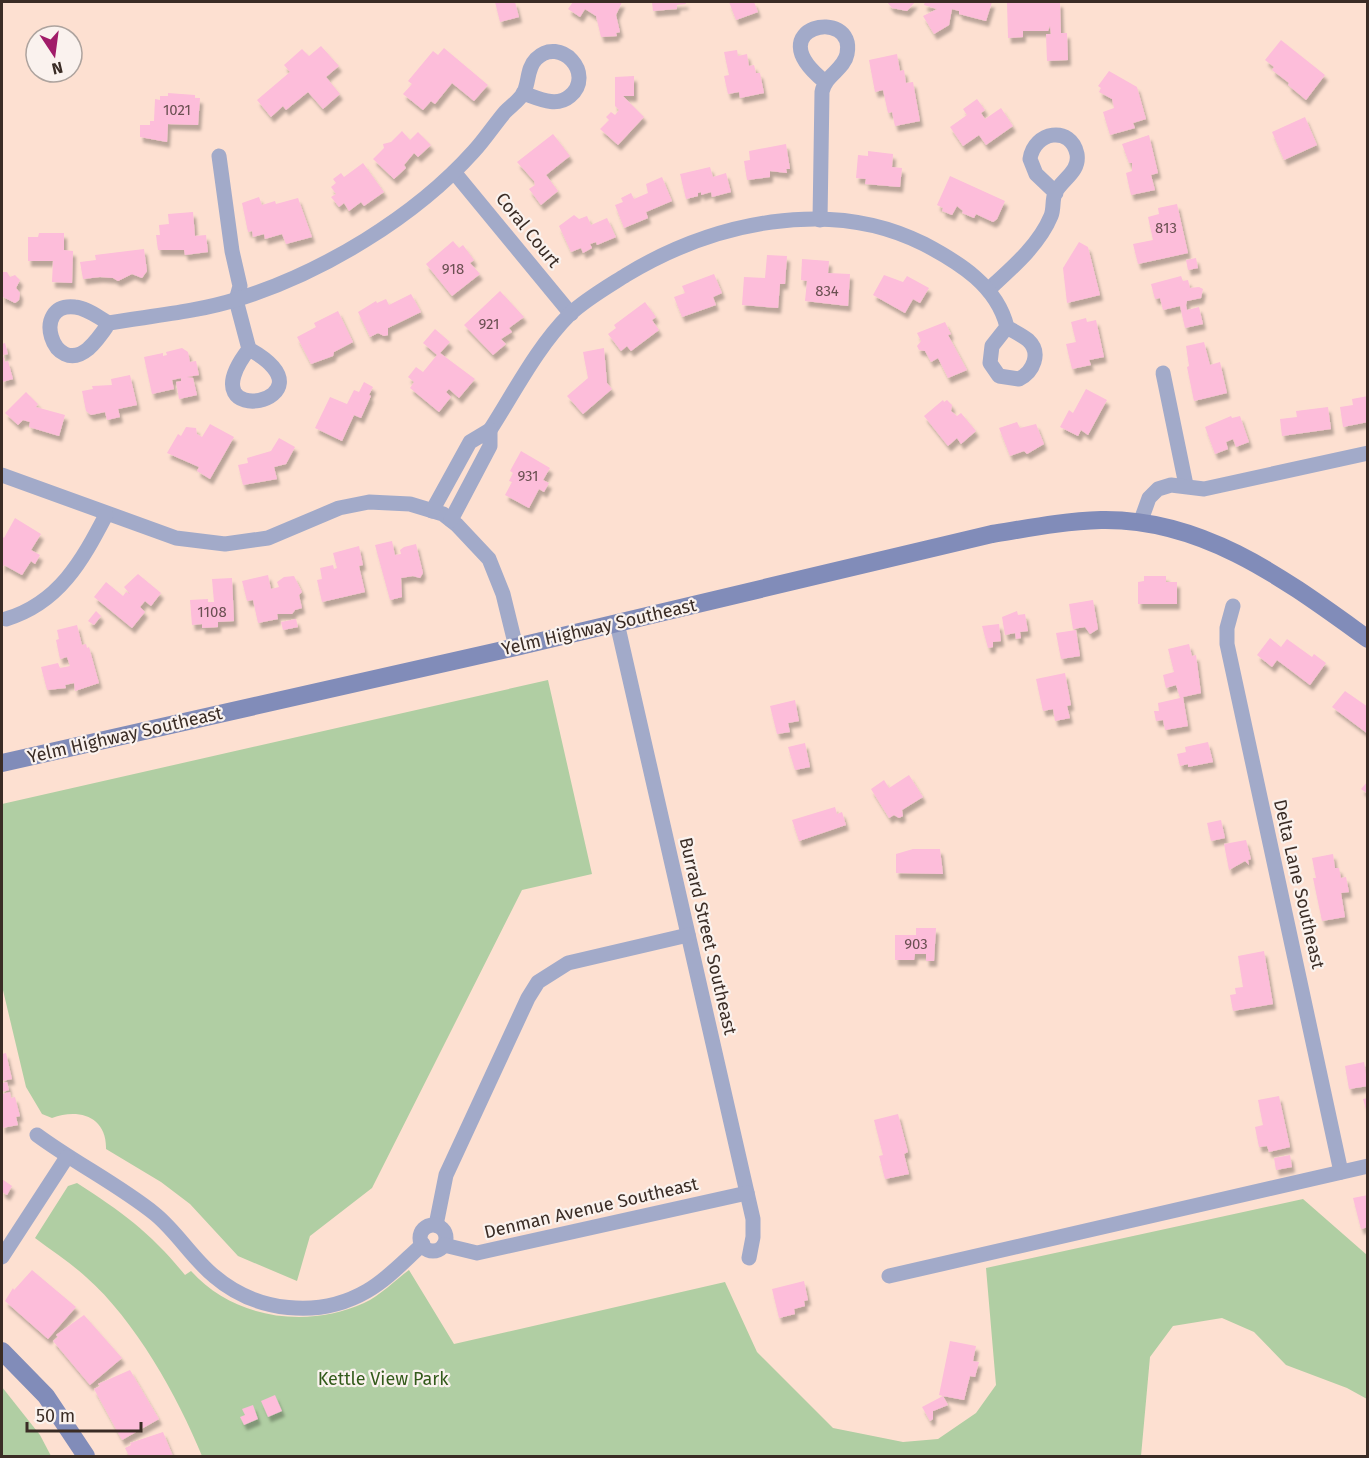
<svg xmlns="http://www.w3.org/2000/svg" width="1369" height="1458" font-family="'Fira Sans',sans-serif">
<defs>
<filter id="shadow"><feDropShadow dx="3" dy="5.5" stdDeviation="1.5" flood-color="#0004"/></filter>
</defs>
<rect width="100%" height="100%" fill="#fde0d1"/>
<g fill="#b0cea3">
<path d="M548,680l44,194 -70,16 -150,298 -62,48 -13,45 -59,-25 -48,-52 -29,-22 -55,-33c1,-33 -28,-41 -54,-31l-10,-4 -16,-27 -24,-101v-182z"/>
<path d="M77,1183c45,29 74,50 108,92l6,-4c43,48 116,58 173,32 16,-7 31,-23 45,-33l45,74 271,-62 32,70 76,76 70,14 35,-3 38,-26 20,-28 -10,-117 317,-69 64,56v144l-20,-11 -61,-23 -32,-33 -32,-14 -49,8 -23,31 -9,99h-939c-24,-59 -67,-136 -116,-179 -15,-14 -34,-26 -51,-39l33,-52z"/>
<path d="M2,1387l38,48 11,21h-49z"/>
</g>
<g fill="#fdbdda" filter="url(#shadow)">
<path d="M495,2h20l4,15 -19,5z"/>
<path d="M573,2h49l-6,13 4,17 -4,1 1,3 -16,1 -5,-21 -11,-7 -5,8 -12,-8z"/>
<path d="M652,2h33l1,2 -9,1v4l-24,2z"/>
<path d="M729,2h25l4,10 -22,8z"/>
<path d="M887,2h28l-8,9 -15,-3z"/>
<path d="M925,2h67l-6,19 -27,-7v-3l-7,-2 -3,16 -15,9 -11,-18 14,-7 -13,-4z"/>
<path d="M1007,2h53l1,31h6l1,27 -21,1 -1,-27h5l-1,-8 -2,5h-25v6l-15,1z"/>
<path d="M1281,40l44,35 -19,25 -18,-15 1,-2 -17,-13 2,-3 -9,-7z"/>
<path d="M321,46l18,20 -13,11 14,17 -17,15 -15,-17 -22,18 -3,-4 -12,11 -14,-17 33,-28 -6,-7 18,-16 7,7z"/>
<path d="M444,48l44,37 -14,16 -22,-18 -17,21 -4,-3 -8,9 -20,-16 9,-10 -4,-3 25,-30 5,4z"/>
<path d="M737,50l1,6 9,-2 2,12 5,-1 2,8h4l4,20 -24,5 -1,-6 -11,2 -4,-18 5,-1 -5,-23z"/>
<path d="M897,54l3,17 4,-1 2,13 7,-1 7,39 -25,5 -3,-14 -4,1 -5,-23 -8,2 -6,-32z"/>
<path d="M1109,71l28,16 9,32 -13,4 2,5 -25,7 -7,-23 11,-4 -2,-9 -13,-7 2,-4 -3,-2z"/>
<path d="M634,76v20h-11l21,21 -26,28 -18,-16 9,-9 -3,-3 5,-5 4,3 4,-5 -4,-4v-29z"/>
<path d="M168,93l27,2v3h5l-2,27 -30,-1 -1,18 -27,-5v-12h10v-4h4l1,-22 5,1v-4h8z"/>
<path d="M977,99l8,11 -4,3 4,6 16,-11 12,18 -27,19 -7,-10 -16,11 -13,-19 17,-12 -4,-6z"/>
<path d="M1305,117l12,28 -33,15 -12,-28z"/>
<path d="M402,131l8,9 8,-8 13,13 -13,12 -4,-4 -10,12 2,3 -12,11 -21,-20 11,-11 -1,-4 8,-2z"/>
<path d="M553,134l17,22 -24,19 12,16 -17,14 -12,-16 6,-4 -1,-4 -17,-19z"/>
<path d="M1149,135l9,38 -7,2 4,15 -24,5 -5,-22 6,-2v-8h-3l-7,-19z"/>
<path d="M786,144l4,25h-4l1,4 -17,-2v6l-23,3 -3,-19 6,-1 -1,-9z"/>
<path d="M868,151l25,3 -1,13 10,1 -2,19 -35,-3 1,-5 -10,-1 2,-23 10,1z"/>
<path d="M363,163l21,29 -20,14 -3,-4 -12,9 -5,-8 -5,4 -8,-10 5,-3 -5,-7 5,-4 -3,-4 8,-6 3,4z"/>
<path d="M710,167l3,10 13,-4 5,19 -19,5 -1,-5 -10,3v-3l-3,1v3l-12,3 -6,-25z"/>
<path d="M950,176l55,25 -8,18 -4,3 -17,-8 -2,4 -12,-5 1,-2 -6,-5 -5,9 -10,-4 1,-3 -6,-3z"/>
<path d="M662,177l10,24 -26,11 2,6 -24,10 -9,-23 8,-3 -2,-4 10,-5 3,6 14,-6 -2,-9z"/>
<path d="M259,197l3,8 13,-4 1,3 22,-6 14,39 -26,7 -4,-10 -17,5 -1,-5 -11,3 -1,-6 -4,1 -6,-29z"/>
<path d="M1177,204l11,49 -50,11 -5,-20 20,-4 -5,-23 11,-3 -1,-6z"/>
<path d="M193,212l2,24 11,-1 2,17 -23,3 -1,-5h-26l-2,-15h4l-1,-10 10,-1 -1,-10z"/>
<path d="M574,215l5,4 8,-3 4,9 16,-7 9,19 -19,8 -1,-3 -6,2 2,4 -9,5 -2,-5 -10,4 -12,-26z"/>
<path d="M39,233h25v17l9,1 -1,32 -20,-1 1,-21h-25v-24h10z"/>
<path d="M453,241l6,7 4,-3 11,15 -4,3 10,11 -28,22 -26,-32z"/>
<path d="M1079,242l9,5 12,48 -33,8 -4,-35z"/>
<path d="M144,249l3,22 -5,7 -10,-4 -14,7 -5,-3 -13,-1 -17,2 -3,-17 16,-2 -1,-5z"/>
<path d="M767,255l20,1 -2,28h-5l-2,24 -36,-3 2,-28 21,1z"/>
<path d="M1196,258l2,10 -10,2 -2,-10z"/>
<path d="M802,259l27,2 -1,12 22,1 -2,32 -43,-5 2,-20 -6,-1z"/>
<path d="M2,272h5l3,5 5,-2 5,5 -4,8 4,5 -1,7 -4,3 -12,-6 -1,4z"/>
<path d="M714,274l8,19 -9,4 3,8 -34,12 -8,-20 11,-4 -3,-7z"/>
<path d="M884,275l19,7 4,-6 22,12 -9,15 -7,-4 -8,14 -32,-18z"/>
<path d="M1181,276l2,5 5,-1 2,8 9,-1 4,2 -2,9 -14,3 -1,4 1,5 12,-3 4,17 -18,4 -5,-22 -17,4 -3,-12 -5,1 -4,-15z"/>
<path d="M500,291l24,26 -15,11 3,4 -11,7 5,5 -13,11 -29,-30z"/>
<path d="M411,294l10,18 -33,16v7l-4,1 -6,-3 -8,4 -12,-25 18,-11 1,2 9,-4 3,6z"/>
<path d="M645,302l11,15 -4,3 7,10 -28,21 -4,-5 -6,5 -13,-17 8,-6 -2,-3z"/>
<path d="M338,311l15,31 -19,10 -1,4 -22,8 -14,-27 19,-10 -2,-4z"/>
<path d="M1086,318l1,4 9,-2 8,37 -15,3 2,5 -19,4 -6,-25 10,-2 -5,-20z"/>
<path d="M945,322l6,12 -3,1 19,35 -19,8 -10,-20 -7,4 -6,-11 -6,-1 -2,-4 4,-5 -4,-8z"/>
<path d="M435,329l15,13 -10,11 35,26 -16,19 -10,-9 -3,3 5,5 -12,15 -29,-24 4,-6 -6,-5 8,-10 7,5 14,-17 -14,-12z"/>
<path d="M1204,342l6,23 10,-3 7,31 -33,8 -7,-34 2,-1 -3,-20z"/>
<path d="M5,343l3,11 -5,1 2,7 3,-1 5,18 -11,3v-38z"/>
<path d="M182,348l6,4 2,10 6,-1 3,14 -12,2 6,1 4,17 -18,4 -3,-17 5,-1v-3l-9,2 2,9 -22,5 -8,-37 19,-4v3l4,-1 -1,-3z"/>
<path d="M604,348l3,35 5,6 -29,25 -16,-18 21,-18 -5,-26z"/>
<path d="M130,375l7,30 -19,4 2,8 -13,3 -2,-8 -14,3 -5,-4 -4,-20 11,-2 -1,-3 20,-1 -1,-6z"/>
<path d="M364,382l9,5 -4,8 2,1 -10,22 -7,-3 -12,26 -27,-13 15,-31 17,7 7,-14 5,2z"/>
<path d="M1086,389l21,11 -19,35 -7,-5 -3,6 -18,-9 9,-17 4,3z"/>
<path d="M26,392l12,12 -2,3 29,8 -6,21 -30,-9 1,-5 -7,-2 -5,5 -13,-12z"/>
<path d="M1368,396v26l-25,5 -3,-20 13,-2 -1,-6z"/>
<path d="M943,400l1,2 3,-2 5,5 -1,6 6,5 4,-3 15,18 -15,13 -4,-6 -9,8 -24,-30z"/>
<path d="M1328,407l3,22 -49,7 -2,-17 17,-2 -1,-6z"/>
<path d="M1231,416l1,2 8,-2 9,26 -13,5 -3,-8 -7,3 2,7 -13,5 -10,-27z"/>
<path d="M1017,422l3,6 16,-4 8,20 -17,10 -3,-3 -14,5 -11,-28z"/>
<path d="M210,424l24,13 -24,42 -13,-8 2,-4 -32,-14 11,-19 3,2 5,-9 10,1 1,6 5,3z"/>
<path d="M279,438l16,9 -9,17 -12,3 3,12 -34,6 -5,-20 10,-2 -1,-5 24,-7z"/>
<path d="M521,451l29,17 -7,12 6,3 -5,9 -5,-3 -10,19 -24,-13 7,-13 -3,-1 4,-8 -3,-2z"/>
<path d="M15,518l26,16 -10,16 9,5 -5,9 -4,-3 -9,14 -18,-10 -2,4v-33l2,2z"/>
<path d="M392,541l3,14 6,-1 -1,-4 4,-3 12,-3 7,29 -3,5 -7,-2 -12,2 1,19 -12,3 -15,-55z"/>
<path d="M359,546l4,19 -4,1 6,26 -43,10 -5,-22 5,-1 -2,-11 13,-3 1,4 3,-1 -4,-15z"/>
<path d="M138,574l23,19 -10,13 -6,-5 -5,6 5,5 -13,16 -38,-31 12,-15 17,14 3,-4 4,2 -6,-7z"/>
<path d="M268,575l3,14 8,-2 -2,-5 7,-5 10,-1 8,16 -3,3 3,13 -7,2 -3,4h-15l1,5 -20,4 -5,-23 -6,1 -5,-20z"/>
<path d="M1144,576h22v6h11v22h-39v-22l6,-1z"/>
<path d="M232,578l2,43 -16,1v5l-16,1v-4l-10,1 -2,-25 18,-1v3h6l-2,-23z"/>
<path d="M1093,600l5,29 -8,5 -5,-7 -12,2 -4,-25z"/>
<path d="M96,611l5,5 -7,9 -6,-4z"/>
<path d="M1017,611l1,4 7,-1 3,17 -8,1 1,6 -5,1 -1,-6 -10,2 -3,-18z"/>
<path d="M296,619l2,8 -15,3 -2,-8z"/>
<path d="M999,624l2,17 -8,1v5l-5,1 -6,-22z"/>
<path d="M77,625l5,20 4,-1 1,4 2,-1 10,36 -24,8 -1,-8 -9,2 1,3 -19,2 -6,-23 17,-4 2,5 10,-2 -3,-9 -7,2 -4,-19 3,-1 -2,-9z"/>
<path d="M1076,630l4,26 -19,3 -5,-26z"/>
<path d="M1270,638l11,9 6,-8 25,18 2,-3 12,9 -16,22 -33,-25 -5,7 -15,-12z"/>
<path d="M1189,644l3,12 4,-1 5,38 -18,4 5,29 -23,4 -2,-10 -7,1 -2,-10h5l-1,-8 22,-5 -4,-13 -10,3 -3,-13 11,-3 -6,-23z"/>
<path d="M1065,673l6,32 -4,1 3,12 -15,3 -2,-12 -10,2 -7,-32z"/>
<path d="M1345,691l23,16v27l-36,-27z"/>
<path d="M795,700l4,21 -11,2 2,9 -13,2 -7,-28z"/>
<path d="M1208,742l5,20 -25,5v-3l-8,2 -3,-12 9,-2 -1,-5z"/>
<path d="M805,743l5,24 -15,3 -7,-23z"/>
<path d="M909,775l14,22 -21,13 1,6 -4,2 -5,-3 -5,3 -18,-29 13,-9 5,8z"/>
<path d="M1368,781v13l-7,-5z"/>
<path d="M835,807l2,7 5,-2 4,13 -47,16 -7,-21z"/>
<path d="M1221,820l4,18 -14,3 -4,-18z"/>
<path d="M1246,840l5,19 -3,1 1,5 -4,-4 -16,9 -5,-26z"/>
<path d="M913,849h27l3,25 -47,-1v-19z"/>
<path d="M1333,854l2,14h4l2,10 5,-1 3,15 -8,1 4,24 -23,4 -9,-43h3l-4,-20z"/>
<path d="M916,928h20l-2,33h-8v-7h-11l-1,6h-19v-25h21z"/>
<path d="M1264,951l9,53 -40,7 -3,-16 6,-1 -1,-6 8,-1 -5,-31z"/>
<path d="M6,1053l6,26 -10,2v-27z"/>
<path d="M1364,1062l4,24 -19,3 -4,-23z"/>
<path d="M7,1082l2,8 -7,2v-9z"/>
<path d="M10,1092l1,6 4,-1 5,19 -4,1 2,8 -16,3v-34z"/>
<path d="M1279,1096l11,51 -21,5 -2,-6 -8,1 -4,-20 8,-2 -5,-25z"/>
<path d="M1368,1098v15h-1l-4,-14z"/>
<path d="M898,1114l10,38 -4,2 5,20 -24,5 -6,-23 4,-1 -9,-35z"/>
<path d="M1290,1155l2,12 -16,3 -2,-12z"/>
<path d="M2,1179l10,7 -5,9 -5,-3z"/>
<path d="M1368,1195v32l-7,2 -8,-31z"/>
<path d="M32,1270l44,37 -28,32 -43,-38 8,-13 1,2z"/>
<path d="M804,1281l4,19 -4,1 1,5 -11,3 1,5 -16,4 -7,-29z"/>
<path d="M84,1315l38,43 -32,27 -37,-44 5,-4 -2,-2z"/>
<path d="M950,1341l26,5 -3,15 6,1 -4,15 -5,-1 -6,24 -21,-4 5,9 -15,6v8l-3,2 -8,-14 21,-11 -4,-1z"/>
<path d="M130,1370l29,49 -37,21 -28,-51 6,-3 -2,-2z"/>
<path d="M275,1395l7,16 -14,6 -7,-16z"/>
<path d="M253,1405l5,14 -14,6 -4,-8 5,-2 -3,-6z"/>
<path d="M163,1432l10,24h-44l-4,-8 6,-3 -1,-2z"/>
</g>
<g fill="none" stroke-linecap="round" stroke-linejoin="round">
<g stroke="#a2aac9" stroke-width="15">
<path d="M219,156l13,95 8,35 -4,14 13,49c-66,85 94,52 0,0"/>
<path d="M454,172l117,142"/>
<path d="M820,220l2,-128c3,-17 22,-22 25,-38 10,-48 -91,-28 -23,27"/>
<path d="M989,289c23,-21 50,-44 62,-73 3,-7 1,-16 4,-23 7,-14 25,-21 22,-39 -6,-29 -43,-23 -47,5l6,15 20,19"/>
<path d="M109,323c-6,9 -13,19 -21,26 -35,29 -58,-47 -13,-42 12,1 24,11 34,16 42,-7 88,-11 129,-24 84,-26 177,-82 236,-148 11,-12 20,-26 31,-39 6,-6 15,-12 19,-20 5,-10 3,-24 12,-33 24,-24 60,15 34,37 -14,12 -32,2 -47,-3"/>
<path d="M1163,373l23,112"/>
<path d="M490,430c25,-39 47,-83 80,-116 16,-15 37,-27 56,-39 86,-52 203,-79 298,-31 36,19 73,42 83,83 6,4 15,8 21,13 14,13 5,32 -9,39l-20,-3 -9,-13 2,-17 15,-19"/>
<path d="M2,475l174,63 49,6 43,-6 71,-30 30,-6 41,2 33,10 14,11 32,34 14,35 13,53"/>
<path d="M432,511l38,-69 20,-12v16l-39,74"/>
<path d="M1140,523l9,-25 9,-9 13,-4 33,4 164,-36"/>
<path d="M1233,606l-6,22v16l114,528"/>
<path d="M6,619c53,-16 76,-58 100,-104"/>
<path d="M617,623l136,596v18l-4,21"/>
<path d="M37,1135c38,28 82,50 118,79 22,18 37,44 59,62 42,36 105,43 153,15 21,-12 38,-31 56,-47"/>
<path d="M436,1225l10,-50 82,-177 10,-16 30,-19 120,-28"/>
<circle cx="433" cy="1238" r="13"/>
<path d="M444,1245l33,8 270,-60"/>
<path d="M2,1257l65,-100"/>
<path d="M889,1276l479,-110"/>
</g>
<g stroke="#818cb9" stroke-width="18">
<path d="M2,763l514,-116 476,-113c37,-6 72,-13 109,-14 104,-2 186,61 267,119"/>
<path d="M2,1351l44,45 40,60"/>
</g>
</g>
<g text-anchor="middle" stroke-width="4.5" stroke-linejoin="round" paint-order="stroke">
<g font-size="15" fill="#6b5052">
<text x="177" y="115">1021</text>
<text x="1166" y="233">813</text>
<text x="453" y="274">918</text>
<text x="827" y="296">834</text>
<text x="489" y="329">921</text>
<text x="528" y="481">931</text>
<text x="212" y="617">1108</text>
<text x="916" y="949">903</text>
</g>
<g font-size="18" fill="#3a2c25" stroke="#faf2ee">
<text transform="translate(528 230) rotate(51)" y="6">Coral Court</text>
<text transform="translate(599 627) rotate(-13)" y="6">Yelm Highway Southeast</text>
<text transform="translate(125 735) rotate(-13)" y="6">Yelm Highway Southeast</text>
<text transform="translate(1299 884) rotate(77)" y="6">Delta Lane Southeast</text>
<text transform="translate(708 936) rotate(77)" y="6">Burrard Street Southeast</text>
<text transform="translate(591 1208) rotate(-13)" y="6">Denman Avenue Southeast</text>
</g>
<g font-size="18" fill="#335b1b" stroke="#faf2ee">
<text x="383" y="1385">Kettle View Park</text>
</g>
</g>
<rect width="1369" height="1458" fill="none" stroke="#3a2c25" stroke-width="6"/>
<g transform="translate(54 54) rotate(167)"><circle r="28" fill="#faf2ee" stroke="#ada39e" stroke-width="1.5"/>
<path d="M0-4.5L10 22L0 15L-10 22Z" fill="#a11c69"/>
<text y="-9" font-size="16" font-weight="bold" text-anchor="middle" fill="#3a2c25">N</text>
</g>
<path d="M27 1422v9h114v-9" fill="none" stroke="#3a2c25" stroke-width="3"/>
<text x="36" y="1422" font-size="18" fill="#3a2c25" stroke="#faf2ee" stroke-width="4.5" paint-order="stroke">50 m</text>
</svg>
